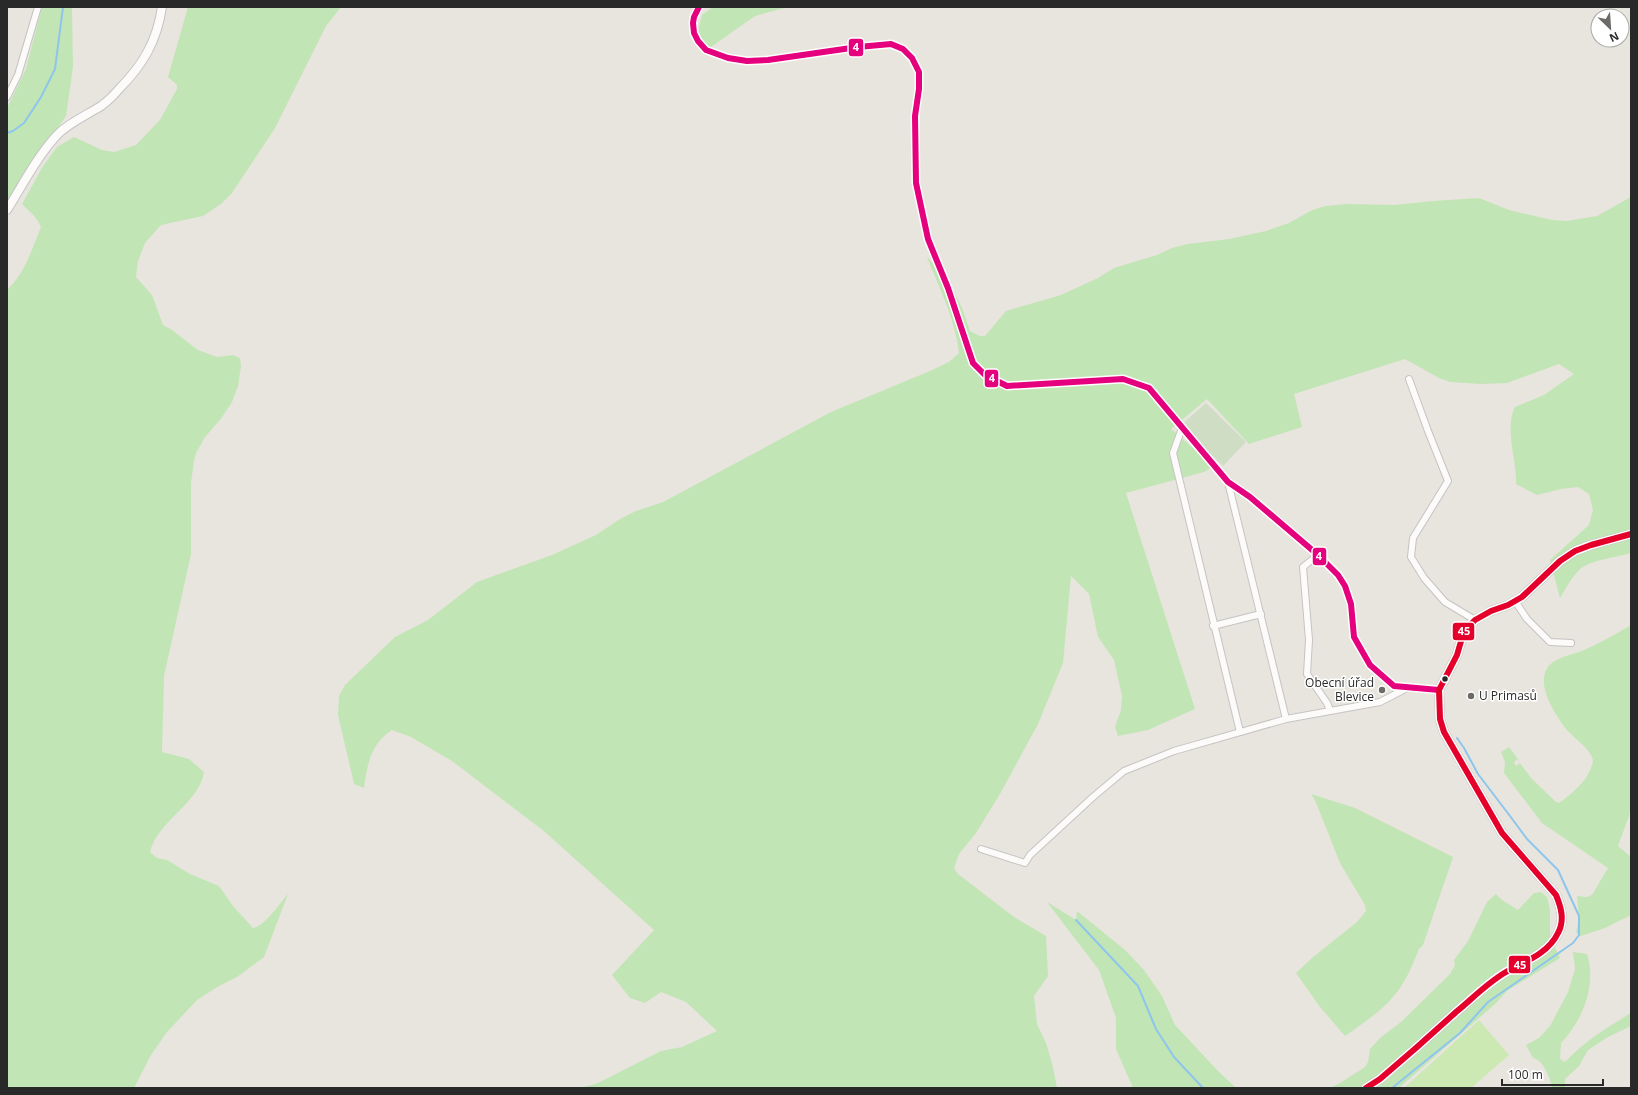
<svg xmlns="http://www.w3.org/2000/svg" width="1638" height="1095" font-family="'Open Sans',sans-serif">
<rect width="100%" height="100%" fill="#e8e5de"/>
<g fill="#c2e5b5">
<path d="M42,7h30l1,60 -7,49 -14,20 -18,21 -27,44v-93l19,-39z"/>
<path d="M188,7h153l-15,19 -51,102 -43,65 -11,11 -18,12 -42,9 -16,18 -7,18 -2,16 16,18 11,30 9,5 26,20 19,7 16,-2 7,3 1,8 -3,20 -6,16 -12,18 -15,17 -9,16 -2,8 -3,22v71l-27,122 -2,76 27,7 15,13c-5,32 -46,48 -54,80l7,6 10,2 23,14 29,12 14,20 20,22c11,-1 27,-25 35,-34l-24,63 -27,20 -18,9 -22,14 -30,32 -16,23 -17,33h-127v-798c18,-17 25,-41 34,-63 -4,-10 -11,-15 -19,-23l21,-38 14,-19 17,-10 28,13 12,2 22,-7 24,-25 17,-31v-4l-9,-8z"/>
<path d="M713,7h75l-33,9 -47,33 -10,-18 4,-16z"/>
<path d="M1631,197v356c-13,4 -41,7 -51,16 -9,9 -14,19 -20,29l-10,-38 39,-35 4,-15 -4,-16 -11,-7 -17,2 -24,6 -21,-11c1,-23 -12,-56 -1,-77l29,-12 30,-21 -15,-10 -52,19 -26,1 -31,-2 -11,-4 -34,-19 -111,35 8,33 -53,17 -42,-45 -36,30 43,37 -10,6 -78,21 69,216 -47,21 -30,6 -3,-9 6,-17 1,-14 -8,-36 -16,-23 -9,-43 -18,-18 -8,87 -25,61 -38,70 -24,39 -17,21 -5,14 4,6 56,43 32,19 2,40 -14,20 3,28 9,19 7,24 4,21h-477l18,-5 63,-32 21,-4 35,-16 -31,-29 -25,-10 -16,11 -15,-5 -18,-23 42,-45 -109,-98 -93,-71 -41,-24 -19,-7c-21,13 -25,35 -28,58l-10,-4 -16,-69 1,-19 6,-11 50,-48 33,-17 49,-38 75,-27 44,-20 24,-16 16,-8 27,-9 168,-90 99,-41 19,-9 10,-9c-4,-35 -19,-63 -32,-96l20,21 15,30 8,23 10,5h5l21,-25 55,-16 37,-17 16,-10 43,-13 15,-7 16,-4 41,-5 37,-8 23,-8 23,-13 14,-4 20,-2 48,1 39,-4 46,-3 30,12 43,10 15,1 30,-5z"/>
<path d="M1631,625v180l-2,11 -11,30 13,11v58l-26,13 -24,8 -3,-1 -2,-3 3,-13 -2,-23 10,1 5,-2 16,-27 -66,-45 -38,-50 1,-11 -4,-10 8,-5 9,12 -4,3 2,4 4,-3 11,15 25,24 3,1c14,-10 32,-25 34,-43 -4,-14 -22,-23 -30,-35 -11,-16 -31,-47 -10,-63 10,-6 21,-8 31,-12 16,-7 32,-16 47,-25z"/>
<path d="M1311,794l44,14 98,49 -30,88 -4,4c-5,12 -10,25 -17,36 -14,22 -37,37 -57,51l-25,-29 -24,-34 16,-15 45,-36 9,-11 -1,-6 -25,-42 -25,-63z"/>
<path d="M1541,892l6,5 3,13v27l10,21 -52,32 -13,14 -95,83v1h-70l10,-5 25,-16 3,-5 2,-13 10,-11 21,-16 49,-48 5,-9 -1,-5 14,-19 19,-39 9,-8 6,6 16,10 16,-17z"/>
<path d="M1047,902l29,18 1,-9 48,39 19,20 18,26 13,29 43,46 18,17h-103l-17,-39v-31l-17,-48z"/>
<path d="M1573,952l14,2c10,31 -4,66 -26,89l-1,16 5,3c20,-21 41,-34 66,-49v13l-23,11 -20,13 -9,16 -14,13v9h-12c-4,-10 -8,-27 -20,-30l-7,-13 13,-7 11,-12 18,-34 7,-23z"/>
</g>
<path fill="#d0ddc5" d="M1206,403l40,39 -23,24 -42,-41z"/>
<path fill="#cce9b3" d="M1479,1020l30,35 -38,33h-67z"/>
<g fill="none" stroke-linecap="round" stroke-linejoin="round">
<g stroke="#8ec5ed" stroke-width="2">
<path d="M7,133l6,-2 11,-8 17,-26 14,-28 8,-62"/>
<path d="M1076,920l62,66 18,43 18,28 29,31"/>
<path d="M1392,1088l68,-55 28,-31 85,-59 6,-8v-19l-21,-46 -31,-31 -17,-23 -32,-42 -14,-26 -7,-10"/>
</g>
<g stroke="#c5c4c4" stroke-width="8">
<g id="street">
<path d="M699,7l-5,10 -1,6 1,10 4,8 8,9 22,8 19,3 21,-1 90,-13 33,-3 12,5 9,9 7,14v17l-4,27 1,67 12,56 20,49 25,75 12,12 22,11 116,-7 26,9 79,94 22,15 68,58 20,20 7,11 6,18 3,33 16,28 24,21 45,4"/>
<path d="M7,97l11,-22 20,-68"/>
<path d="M1409,379l19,52 20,50 -35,57 -2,19 13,21 21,24 30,18"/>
<path d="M1182,428l-9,25 67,279"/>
<path d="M1228,482l58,237"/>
<path d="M1318,555l-15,12 6,73 -2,34 20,29 3,7"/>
<path d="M1515,601l12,18 23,23 21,1"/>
<path d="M1213,626l48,-12"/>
<path d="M981,849l44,14 5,-8 63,-58 31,-26 50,-20 112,-32 94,-17 27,-14"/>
</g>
</g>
<g stroke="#c5c4c4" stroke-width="10">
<g id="secondary">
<path d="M7,210c15,-24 31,-55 51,-76 12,-12 29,-19 43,-28 7,-5 13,-11 18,-17 24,-24 38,-48 43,-82"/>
<path d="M1366,1088l14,-9c26,-22 51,-44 76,-67 16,-13 31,-29 50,-40 18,-10 42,-18 52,-39 7,-13 3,-26 -2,-38l-54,-62 -58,-101 -4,-13 -1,-29 18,-35 7,-24 11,-11 16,-9 17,-6 14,-8 38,-36 15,-10 16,-6 40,-11"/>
</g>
</g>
<use href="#street" stroke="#fcfbfa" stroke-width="6"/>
<use href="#secondary" stroke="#fcfbfa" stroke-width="8"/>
<g stroke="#fff" stroke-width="9">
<path id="bus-1" d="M699,7l-5,10 -1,6 1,10 4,8 8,9 22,8 19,3 21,-1 90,-13 33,-3 12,5 9,9 7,14v17l-4,27 1,67 12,56 20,49 25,75 12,12 22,11 116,-7 26,9 79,94 22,15 68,58 20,20 7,11 6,18 3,33 16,28 24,21 45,4"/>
</g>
<g stroke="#fff" stroke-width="9">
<path id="bus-2" d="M1366,1088l14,-9c26,-22 51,-44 76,-67 16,-13 31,-29 50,-40 18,-10 42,-18 52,-39 7,-13 3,-26 -2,-38l-54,-62 -58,-101 -4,-13 -1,-29 18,-35 7,-24 11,-11 16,-9 17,-6 14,-8 38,-36 15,-10 16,-6 40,-11"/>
</g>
<use href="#bus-1" stroke="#e5007d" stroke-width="6"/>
<use href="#bus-2" stroke="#e4002b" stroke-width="6"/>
</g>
<circle fill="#292929" stroke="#fff" stroke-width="1.5" cx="1445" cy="679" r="3.5"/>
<g fill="#6c6b68" stroke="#fff" stroke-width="1.5">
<circle cx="1382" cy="690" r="4"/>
<circle cx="1471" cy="696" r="4"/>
</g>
<g text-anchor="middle" stroke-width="3" stroke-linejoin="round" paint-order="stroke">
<g font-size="12" fill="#292929" stroke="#fff" text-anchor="end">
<text x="1374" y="687">Obecní úřad<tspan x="1374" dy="14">Blevice</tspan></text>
<text x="1479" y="700" text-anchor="start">U Primasů</text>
</g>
</g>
<g stroke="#fff" stroke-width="1.5">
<rect x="848" y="38" width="16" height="19" rx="4" fill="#e5007d"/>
<rect x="984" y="369" width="15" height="19" rx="4" fill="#e5007d"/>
<rect x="1312" y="547" width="15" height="19" rx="4" fill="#e5007d"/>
<rect x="1452" y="622" width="23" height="19" rx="4" fill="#e4002b"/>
<rect x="1508" y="955" width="23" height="19" rx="4" fill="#e4002b"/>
</g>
<g font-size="11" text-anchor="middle" font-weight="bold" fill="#fff">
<text x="856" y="51">4</text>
<text x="992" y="382">4</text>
<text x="1319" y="560">4</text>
<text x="1464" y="635">45</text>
<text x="1520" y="969">45</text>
</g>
<rect width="1638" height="1095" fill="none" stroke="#292929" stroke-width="16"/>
<g transform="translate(1610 28) rotate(155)"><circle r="19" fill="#ffffff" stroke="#a9a9a9"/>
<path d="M0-3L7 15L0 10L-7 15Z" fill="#6c6b68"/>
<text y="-6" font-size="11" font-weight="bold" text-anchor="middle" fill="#292929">N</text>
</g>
<path d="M1502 1079v6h101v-6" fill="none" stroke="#292929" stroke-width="2"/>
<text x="1508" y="1079" font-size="12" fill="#292929" stroke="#ffffff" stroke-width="3" paint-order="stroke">100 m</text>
</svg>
